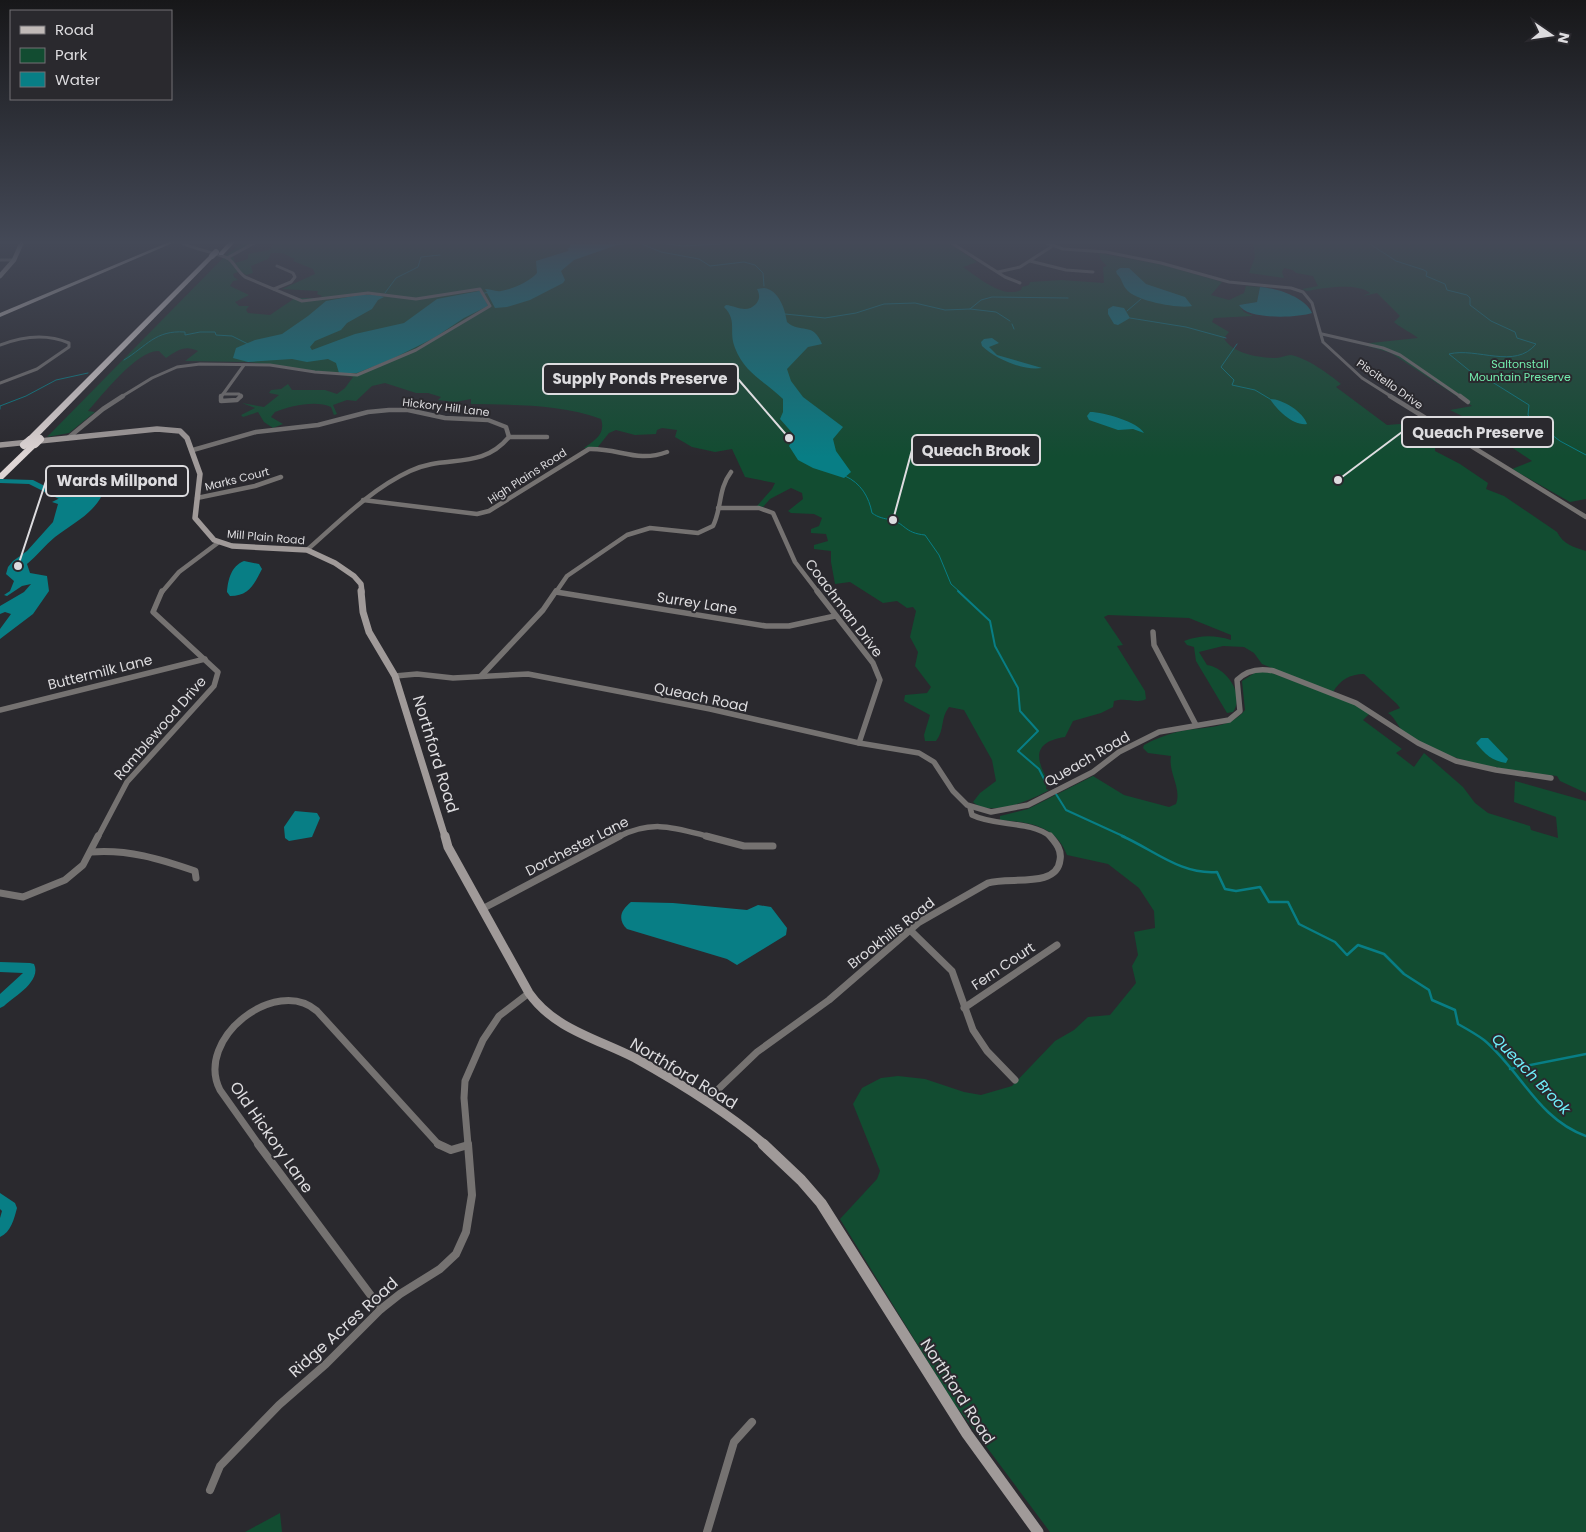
<svg xmlns="http://www.w3.org/2000/svg" width="1586" height="1532" font-family="Poppins,sans-serif">
<rect width="100%" height="100%" fill="#2a292e"/>
<g fill="#124c31" fill-rule="evenodd">
<path d="M244,242h14l-25,14 2,7 13,-4v-5l21,-4 6,-8h654l10,3 8,-3 30,20 -14,5c15,10 39,32 58,23l1,-3 7,-2 1,-3 31,-2 43,3 -1,-16 4,-1 -6,-6 -2,-7 64,12 59,17 -11,13 18,5 15,-7 2,-7 14,1 -3,15 -18,3 5,7 9,4 -39,2 -2,4 17,10 -5,6c8,16 36,20 52,20 5,0 10,-3 15,-3 16,3 38,19 50,29l-5,3 51,38 13,-1 35,23v4l25,13 28,19 -2,6 18,7 53,36c6,12 16,15 29,19v242l-26,-12 -3,-5c-53,-7 -106,-11 -152,-43 -7,-5 -9,-15 -17,-20l12,-5 -3,-4 -33,-30c-14,0 -24,6 -31,18l-71,-28 -8,-11 -10,-6 -21,-1 -24,6 8,13c18,2 39,29 26,47l-6,1 -31,-52 -2,-14 -7,-2 -3,-4c17,-6 30,-6 47,-1v-5l-42,-17 -81,-3 -4,2 19,28 -6,1 28,45 1,8c-9,5 -20,-2 -32,2l-1,6 -12,6 -28,8 -8,16c-32,5 -30,21 -17,44h-1l-1,8 3,1c-17,10 -59,28 -76,12l7,-9 16,-12 -4,-21 -28,-50 -15,-3c-9,11 -4,23 -13,34h-11l-1,-6 6,-20 -26,-14 1,-6 22,-2 4,-6 -16,-21 3,-14 -8,-15 6,-26 -3,-4 -6,1 -10,-7 -14,2 -33,-21 -15,2 -4,-22v-11l-17,-2v-4l14,-4 -2,-7 -15,-1v-4l8,-3 3,-8 -8,-4 -23,-1 -3,-2 15,-12 -1,-6 -11,-5 -21,11 -7,8 -6,-1 15,-17 3,-6 -30,-6 -13,-28 -17,3 -23,-5 -17,-10 2,-7 -15,-2 -5,2 -1,4 -21,1 -19,-5 -7,3 -12,15h-13c11,-8 22,-14 17,-29 -41,-15 -87,-14 -130,-15v-5l-16,3 -17,-2 3,-3 -13,-4h-12l-31,-10 -13,3 -16,15 -9,-1 -14,5 4,9 -3,1 -3,-8c-15,-7 -41,-1 -56,5l-4,5 12,7 -10,4 -9,-6 -6,-10 -15,5 -2,-2 14,-7 -13,-5 22,4 15,-12 -10,-2 2,-3 10,-1 7,-5 4,6h33l12,4 8,-6 8,-11 -104,-15 -64,-1 13,-10c-13,-6 -20,-1 -32,7l-7,-7c-21,-2 -57,44 -71,60l7,1 -26,21 -22,4 179,-182zM271,253h11l13,6 -2,2 20,8 2,5 -33,15 36,2 -1,3 5,2 -3,2h-24l-25,17 -22,-2 -2,-3 3,-4h-10l-4,-4 14,-7 -19,-9 3,-5 5,-1 -4,-3 -1,-3 7,-3 6,4 7,-2 -2,-7 17,-7z"/>
<path d="M1253,242h333v257l-16,3 -58,-33 20,-8 -56,-38 -26,-13 22,-4 -81,-53 -30,-9 57,-6c-7,-6 -16,-9 -24,-16l6,-6 -23,-23 -14,3 7,-3c-12,-11 -49,-5 -63,-2l-5,-2 16,-3 -5,-10 -17,-3 -3,-3 -9,-2 -2,4 2,6 -35,-5 6,-16z"/>
<path d="M1256,672h13l81,30 20,11 -7,7 39,29 -6,4 18,14 10,-14 39,34 12,16 13,10 42,13 1,4 27,8 -2,-21 -42,-15 1,-21 71,20v731h-536l-97,-130 -113,-183 37,-40 3,-8 -27,-67 9,-16 19,-10 17,-2 27,3 39,13 17,3 31,-9 43,-45 19,-11 14,-13 22,-2 26,-32 -4,-17 6,-11 -4,-23 21,-4 -1,-17 -15,-23 -31,-24 -41,-9c-11,-30 -38,-33 -67,-35v-4l28,-7 65,-33 31,19 45,12 7,-3c6,-16 -8,-31 -5,-48l-23,-3 -5,-5 1,-3c11,-6 21,-10 33,-13 24,-6 51,-1 68,-22l-3,-29z"/>
<path d="M280,1513l2,19h-37z"/>
</g>
<g fill="#087e85">
<path d="M571,242h71l-25,3 -43,15 -13,11 4,9 -2,3 -33,17 -23,7 -12,1 -8,-15 -4,1 5,12 -24,12 -30,20 -44,22 -33,13h-18l-3,-10 -8,-4 -21,3 -15,-3 -44,3 -15,-4 3,-10 19,-8 27,-6 26,-18 18,-15 33,-6h18l7,2 -6,3 -6,9 -25,14 -6,7 -26,11 -5,6 2,3 43,-16 49,-11 33,-24 42,-8 4,2 4,-1 -2,-3c5,0 11,3 16,2 12,-2 28,-9 36,-18l-1,-12 32,-10 1,-1 -2,-1 3,-2z"/>
<path d="M1120,268h9l17,16 39,13 7,9c-13,3 -56,-5 -65,-16 -5,-5 -5,-12 -10,-16l-1,-3z"/>
<path d="M1260,287c16,1 45,10 52,26 -15,5 -65,7 -73,-8l18,-3z"/>
<path d="M764,288c15,2 21,21 23,34 13,12 26,-1 35,22l-14,3 -21,22 4,12 12,16 40,30 -10,12 3,12 15,21 -7,6 -31,-10 -15,-8 -9,-14 6,-10 -15,-17 3,-7v-13c-18,-18 -38,-25 -48,-51 -7,-17 3,-27 -11,-41l2,-2c11,1 20,9 30,-1 4,-5 4,-9 1,-15z"/>
<path d="M1113,306l11,2 6,10 -12,7 -4,-1 -6,-10v-5z"/>
<path d="M992,338l7,5 -10,4 8,8 45,13c-19,3 -46,-9 -60,-22l-1,-4 3,-3z"/>
<path d="M1270,399c13,0 33,13 37,25 -14,2 -30,-14 -37,-25z"/>
<path d="M1090,412c14,0 48,10 54,21l-11,-4 -15,1 -29,-10 -2,-4z"/>
<path d="M97,493l5,2c-9,19 -30,29 -47,42 -10,8 -18,19 -28,27l3,9 17,3 2,15 -16,23 -33,25v-10l11,-15 -6,-2 -5,2v-8l24,-14 7,-8 -9,2 -15,10 -3,-1 6,-4 4,-10 -8,-7 2,-7 5,-6 14,-10 26,-29 5,-18 -6,-2 16,-8z"/>
<path d="M244,561l15,3 3,5c-8,15 -12,27 -32,27l-3,-4c1,-12 4,-26 17,-31z"/>
<path d="M1481,738h7l20,21 -2,4c-14,-2 -21,-9 -30,-20z"/>
<path d="M295,811l22,2 3,5 -8,19 -23,4 -4,-3 -1,-11z"/>
<path d="M631,902l42,1 74,7 11,-5 13,2 16,21 -1,7 -49,30 -10,-6 -100,-30c-10,-10 -6,-19 4,-27z"/>
</g>
<g fill="none" stroke-linecap="round" stroke-linejoin="round">
<g stroke="#087e85" stroke-width="1">
<path d="M637,242l24,10 38,7 11,7 34,-4 11,3 8,8 1,13"/>
<path d="M652,242l31,4 38,-2 2,-2"/>
<path d="M1367,242l29,19 28,9 3,2 -1,4 19,8 2,6 20,5 3,3v7l21,16 24,11 2,6 19,6c-21,26 -59,3 -87,10l27,22 13,4 40,25 -1,10 3,4 29,22 26,14"/>
<path d="M385,293l11,-15 22,-11 3,-10 19,-2"/>
<path d="M970,309l26,3 14,9"/>
<path d="M1127,311l14,-12"/>
<path d="M785,314l40,4 31,-5 28,-9 31,-1 30,7 25,-1 11,-9 11,-3 76,1"/>
<path d="M1130,318l56,9 40,11"/>
<path d="M1012,324l2,5"/>
<path d="M1237,344l-16,23 13,13 -2,5 23,5 15,9"/>
<path d="M124,360c23,-14 31,-30 61,-28v3l15,-3h15l1,3 16,1 16,8"/>
<path d="M0,409v-3l26,-10 30,-16 32,-7"/>
<path d="M845,476c16,7 24,21 27,37 7,5 11,5 19,7 14,3 13,13 34,15l14,20 12,29 9,8"/>
</g>
<g stroke="#087e85" stroke-width="2">
<path d="M958,591l32,30 5,25 23,42 2,23 18,20 -20,20 21,18 7,14"/>
<path d="M1056,794l10,16 59,27"/>
</g>
<g stroke="#087e85" stroke-width="2.5">
<path d="M1122,836c32,14 59,39 95,36l8,17 11,2 24,-4 9,15h19l11,22 36,18 12,13 11,-10 26,9 20,20 25,16 3,10 23,10 3,14c9,5 18,10 26,16 37,31 54,79 102,96"/>
<path d="M1510,1069l76,-15"/>
</g>
<g fill="#087e85" fill-rule="evenodd">
<path d="M0,479l33,1 43,22 -1,2h-6l-40,-20 -29,-1z"/>
<path d="M0,962l30,1 4,1c8,17 -19,32 -30,42l-4,2v-14l23,-21 -23,-1z"/>
<path d="M0,1193l15,10 2,5c-3,11 -6,24 -17,29v-19l2,-7 -2,-2z"/>
</g>
<g stroke="#757271" stroke-width="3">
<path d="M950,242l55,35 15,6"/>
<path d="M1044,242l19,7 43,3 55,11 68,19 62,6 12,4 9,11 11,39 39,36 30,19"/>
<path d="M227,258l29,-16"/>
<path d="M0,260h14"/>
<path d="M1030,261l36,9 27,2"/>
<path d="M998,272l22,-5 31,-20"/>
<path d="M274,289l17,-7 4,-5 -2,-4 -16,-7"/>
<path d="M1322,334l61,14 17,7 61,42"/>
<path d="M0,345c23,-9 46,-12 69,-2v4l-32,22 -37,14"/>
<path d="M223,394h16l2,3"/>
<path d="M121,397l31,-19 25,-11 23,-3 70,1 45,7 42,3 59,-25 74,-44 -10,-17 -64,10 -48,-6 -66,8 -57,-24c-7,-5 -10,-13 -16,-18 -7,-5 -37,-10 -49,-17"/>
<path d="M221,397l23,-32"/>
</g>
<g stroke="#757271" stroke-width="4.5">
<path d="M221,396v5l16,-1 4,-4"/>
<path d="M1390,396l196,121"/>
<path d="M1460,396l8,6"/>
<path d="M509,437h38"/>
<path d="M68,438l35,-29 20,-13"/>
<path d="M193,450l63,-18 62,-7 50,-13 21,-2h19l37,8 43,2 18,7 3,10c-28,34 -64,17 -99,34 -39,18 -71,51 -103,79"/>
<path d="M197,498l58,-12 26,-9"/>
<path d="M363,500l114,14 12,-3 100,-62c30,-1 48,14 78,3"/>
<path d="M718,508h41l14,5 22,49 23,30"/>
<path d="M162,592l17,-20 40,-30"/>
<path d="M556,592l11,-16 60,-41 23,-7 48,5 15,-7c9,-18 5,-37 18,-54"/>
</g>
<g stroke="#757271" stroke-width="5.5">
<path d="M817,591l56,72 7,17 -21,63"/>
<path d="M556,592l210,34h23l46,-10"/>
<path d="M1153,632l1,13 42,80"/>
<path d="M395,676l22,-2 36,4 75,-4 182,35 149,34 60,10 15,9 19,29 14,14 24,7 37,-7 65,-33 26,-20 40,-20 70,-12 11,-9 -3,-31c10,-10 23,-12 37,-9l82,32 62,40 38,18 40,9 55,8"/>
<path d="M481,676l62,-66 13,-19"/>
<path d="M0,710l205,-51"/>
<path d="M970,807l2,8c24,12 58,5 79,22"/>
<path d="M98,837l29,-55 87,-96 4,-14 -65,-60 9,-21"/>
<path d="M618,837c35,-18 57,-9 93,0"/>
</g>
<g stroke="#757271" stroke-width="7">
<path d="M706,836l38,10h29"/>
<path d="M91,852c37,-3 69,7 104,19l1,7"/>
<path d="M0,893l23,4 42,-17 18,-15 15,-29"/>
<path d="M484,908l136,-72"/>
<path d="M910,930l42,41 21,59 14,21 28,29"/>
<path d="M964,1008l93,-63"/>
<path d="M707,1100l50,-48 72,-52 89,-77 70,-40c20,-7 69,6 72,-23 2,-10 -4,-17 -10,-24"/>
<path d="M259,1145l-39,-55c-26,-51 56,-115 97,-79l122,134"/>
<path d="M468,1145l-4,-47 1,-17 18,-41 16,-24 30,-23"/>
</g>
<g stroke="#757271" stroke-width="8">
<path d="M258,1144l123,165"/>
<path d="M438,1144l13,6 17,-5"/>
<path d="M210,1490l10,-24 59,-61 47,-41 55,-55 19,-15 40,-25 16,-15 10,-22 6,-37 -4,-51"/>
<path d="M707,1532l27,-90 18,-20"/>
</g>
<path stroke="#a09a99" stroke-width="4.5" d="M0,276l14,-16 8,-18"/>
<path stroke="#a09a99" stroke-width="5.5" d="M0,445l157,-16 23,2 7,7 13,36 -5,44 19,22 18,6 75,4 28,13 19,13 7,8 1,8"/>
<path stroke="#a09a99" stroke-width="7" d="M361,591l2,21 6,20 26,44 50,161"/>
<path stroke="#a09a99" stroke-width="9" d="M445,836l3,11 81,146c25,36 69,46 106,65 45,25 91,53 130,87"/>
<path stroke="#a09a99" stroke-width="11" d="M763,1144l38,36 20,23 146,231 71,98"/>
<path fill="#c1bab8" fill-rule="evenodd" d="M169,242h6l-175,75v-4z"/>
<g fill="#dfd6d5" fill-rule="evenodd">
<path d="M229,242h6l-12,13h-4v-2z"/>
<path d="M210,255l5,1 -182,186h-6v-4z"/>
<path d="M32,442l7,2 -36,35h-3v-6z"/>
</g>
<path stroke="#dfd6d5" stroke-width="6" d="M212,256l4,-4"/>
<g stroke="#dfd6d5" stroke-width="8">
<path d="M35,444l5,-5"/>
<path d="M24,445l6,-5"/>
</g>
</g>
<linearGradient id="sky" x2="0" y2="1"><stop stop-color="#171719"/><stop offset="0.53" stop-color="#444957"/><stop offset="1" stop-color="#444957" stop-opacity="0"/></linearGradient>
<rect width="1586" height="457" fill="url(#sky)"/>
<g text-anchor="middle" stroke-width="4" stroke-linejoin="round" paint-order="stroke">
<g font-size="11" fill="#73edae" stroke="#2a292e">
<text x="1520" y="368">Saltonstall<tspan x="1520" dy="13">Mountain Preserve</tspan></text>
</g>
<g font-size="11" fill="#dddcdf" stroke="#2a292e">
<text transform="translate(1390 384) rotate(35)" y="4">Piscitello Drive</text>
<text transform="translate(446 407) rotate(7)" y="4">Hickory Hill Lane</text>
<text transform="translate(527 476) rotate(-33)" y="4">High Plains Road</text>
<text transform="translate(237 479) rotate(-14)" y="4">Marks Court</text>
<text transform="translate(266 537) rotate(5)" y="4">Mill Plain Road</text>
</g>
<g font-size="14" fill="#dddcdf" stroke="#2a292e">
<text transform="translate(697 603) rotate(9)" y="5">Surrey Lane</text>
<text transform="translate(844 608) rotate(53)" y="5">Coachman Drive</text>
<text transform="translate(100 672) rotate(-14)" y="5">Buttermilk Lane</text>
<text transform="translate(701 697) rotate(12)" y="5">Queach Road</text>
<text transform="translate(160 728) rotate(-49)" y="5">Ramblewood Drive</text>
<text transform="translate(1087 759) rotate(-30)" y="5">Queach Road</text>
<text transform="translate(577 846) rotate(-27)" y="5">Dorchester Lane</text>
<text transform="translate(891 933) rotate(-38)" y="5">Brookhills Road</text>
<text transform="translate(1003 966) rotate(-34)" y="5">Fern Court</text>
</g>
<g font-size="15" font-style="italic" fill="#6feffa" stroke="#2a292e">
<text transform="translate(1531 1074) rotate(46)" y="5">Queach Brook</text>
</g>
<g font-size="16" fill="#dddcdf" stroke="#2a292e">
<text transform="translate(436 754) rotate(73)" y="6">Northford Road</text>
<text transform="translate(684 1073) rotate(31)" y="6">Northford Road</text>
<text transform="translate(272 1137) rotate(55)" y="6">Old Hickory Lane</text>
<text transform="translate(343 1327) rotate(-42)" y="6">Ridge Acres Road</text>
<text transform="translate(958 1391) rotate(57)" y="6">Northford Road</text>
</g>
</g>
<path fill="none" stroke="#dddcdf" stroke-width="2" d="M789 438L738 379M1338 480L1402 432M893 520L912 450M18 566L46 481"/>
<g fill="#dddcdf" stroke="#2a292e" stroke-width="2">
<circle cx="789" cy="438" r="5"/>
<circle cx="1338" cy="480" r="5"/>
<circle cx="893" cy="520" r="5"/>
<circle cx="18" cy="566" r="5"/>
</g>
<g fill="#2a292e" stroke="#dddcdf" stroke-width="2">
<rect x="543" y="364" width="195" height="30" rx="5"/>
<rect x="1402" y="417" width="151" height="30" rx="5"/>
<rect x="912" y="435" width="128" height="30" rx="5"/>
<rect x="46" y="466" width="142" height="30" rx="5"/>
</g>
<g font-size="15" text-anchor="middle" font-weight="bold" fill="#dddcdf">
<text x="640" y="384">Supply Ponds Preserve</text>
<text x="1478" y="438">Queach Preserve</text>
<text x="976" y="456">Queach Brook</text>
<text x="117" y="486">Wards Millpond</text>
</g>
<rect x="10" y="10" width="162" height="90" fill="#2a292e" stroke="#727175"/>
<rect x="20" y="26" width="25" height="8" fill="#c1bab8" stroke="#727175"/>
<text x="55" y="35" font-size="15" fill="#dddcdf">Road</text>
<rect x="20" y="48" width="25" height="15" fill="#124c31" stroke="#727175"/>
<text x="55" y="60" font-size="15" fill="#dddcdf">Park</text>
<rect x="20" y="72" width="25" height="15" fill="#087e85" stroke="#727175"/>
<text x="55" y="85" font-size="15" fill="#dddcdf">Water</text>
<g transform="translate(1551 35) rotate(103)" stroke="#2a292e" stroke-width="4" paint-order="stroke">
<path d="M0-4L9 19L0 12L-9 19Z" fill="#dddcdf"/>
<text y="-8" font-size="14" font-weight="bold" text-anchor="middle" fill="#dddcdf">N</text>
</g>
</svg>
